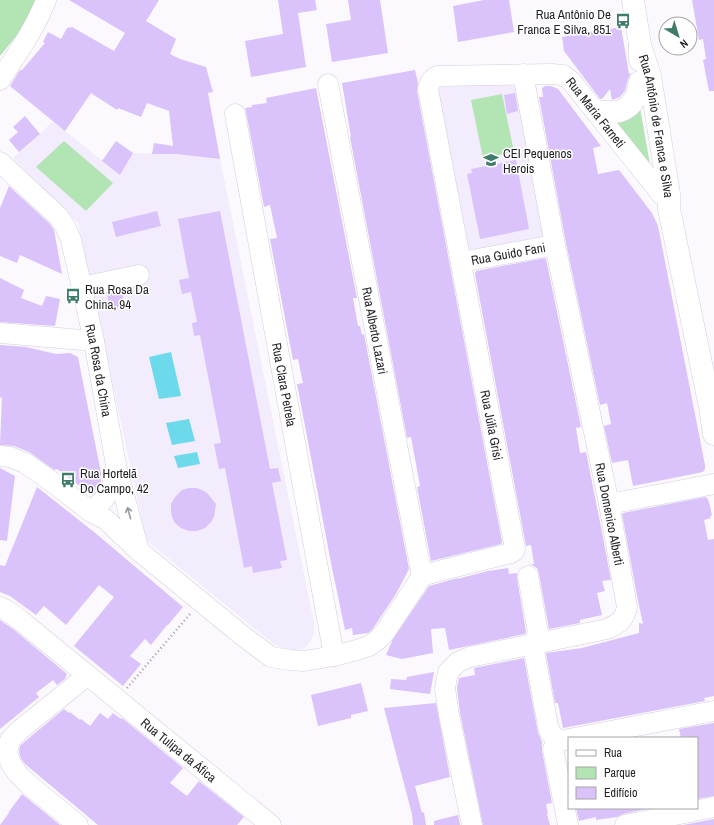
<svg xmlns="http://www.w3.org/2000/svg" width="714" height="825" font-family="'Archivo Narrow',sans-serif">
<rect width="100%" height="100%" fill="#fbf8fe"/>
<g fill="#f3ecfd">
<path d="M514,85l2,3 29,145 -3,5 -69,12 -4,-2 -33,-156 1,-5z"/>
<path d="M53,121l67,54 13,-22 40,1 47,5 94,464v11l-4,8 -5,6 -11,3 -10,-2 -13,-7 -124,-101 -4,-16 -65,-302 -65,-65 27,-24z"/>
</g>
<g fill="#b3e4b3">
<path d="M0,0h37l-19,34 -18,22z"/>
<path d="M502,94l12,58 -31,6 -12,-58z"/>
<path d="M639,102l12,68 -38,-52z"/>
<path d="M64,141l49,42 -27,28 -50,-44z"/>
</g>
<g fill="#6cdaea">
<path d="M171,352l10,44 -22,3 -10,-42z"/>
<path d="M189,419l6,22 -23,4 -6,-22z"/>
<path d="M197,452l3,12 -22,4 -4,-12z"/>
</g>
<g fill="#dac2fb">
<path d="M69,0h90l-13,21 30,18 -6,15 10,5 26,8 7,25 -5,1 12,66 -44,-5h-24l2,-11 19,3 -4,-35 -22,-8 -6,14 -23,-9 -1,2 -26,-17 -26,38 -55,-45 10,-16h2l23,-27 -2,-1 5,-10 13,7 6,-11 5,-1 42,24 11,-18z"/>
<path d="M278,0h37l2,10 -19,3 8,54 -55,10 -6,-36 38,-7z"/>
<path d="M348,0h32l8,53 -56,9 -6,-38 25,-4z"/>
<path d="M484,0h25l5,32 -56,10 -5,-36z"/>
<path d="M692,0h22v91h-5l-6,-31 3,-1 -3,-20 -4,1z"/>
<path d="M621,27l8,47 2,-1 -3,6 -3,12 -5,6 -8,3 -2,-11 -8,10h-2l-36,-48 -2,-14z"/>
<path d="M415,70l3,13 -1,8 85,451 -1,2 -70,17 -14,-74 3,-1 -9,-49 -4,1 -57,-301h1l-9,-54z"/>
<path d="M545,86h6l7,3 43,57 -8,2 5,26 21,-4 33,43 6,13 47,239v4l-2,3 -70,14 -5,-26 -16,3 -8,-37 7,-2 -4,-21 -7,2 -34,-162 -27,-146h4l-1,-9z"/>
<path d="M316,88l41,210h-4l5,28h2l2,9 2,-1 45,235 -13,25 -24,36 -4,3 -15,2 -1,-7 -7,2 -13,-62 -35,-184 6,-1 -5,-24 -5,1 -23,-121 7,-1 -7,-33 -6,2 -18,-95 -1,-4 7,-1v-2l15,-2 -1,-5z"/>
<path d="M515,93l3,18 -11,3 -3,-19z"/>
<path d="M25,116l15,18 -21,18 -10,-12 9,-8 -5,-5z"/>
<path d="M116,141l17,12 -13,22 -18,-14z"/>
<path d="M516,160l13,69 -49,10 -13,-65 5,-1 -1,-4z"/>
<path d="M9,186l41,38 4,6 8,44 -42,-19 -3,8 -17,-7v-48z"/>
<path d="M157,211l4,15 -45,11 -4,-15z"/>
<path d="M220,211l50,258 8,-1 3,13 -9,2 15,77 -7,1 2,7 -29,5 -1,-7 -8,2 -19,-100 -6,1 -5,-25 7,-1 -21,-108 -6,1 -2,-13 5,-1 -6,-30 -9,2 -3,-14 10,-2 -11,-59z"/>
<path d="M545,258l1,1 35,168 -5,1 4,25 6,-1 15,75 10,53 -9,1 3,10 -8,2 5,22 -22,5v3l-31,6 -10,-55 -2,-6 -5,-3h-4l6,-1 -3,-19 -5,1 -51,-272 1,-3z"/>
<path d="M0,278l24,12 -3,8 21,8 4,-10 14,3 -5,27 -55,-4z"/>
<path d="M122,291l2,15 -14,3 -3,-15z"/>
<path d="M0,345l26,2 30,7 14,-1 8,4 23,116v8l-5,9 -7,3 -32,-24 -3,1 -25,-18 -15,-6 -14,-1 2,-48 -2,1z"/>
<path d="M0,468l15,8 -8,65 -7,-1z"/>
<path d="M37,487l57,45 89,75 -15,18h-1l-16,20 -6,-6 -15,17 11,8 -18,22 -49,-40 40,-49 -15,-12 -33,40 -22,-19 -8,9 -26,-19 -10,-4v-27l5,1z"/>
<path d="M189,488h8l7,3 4,3 8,10 -2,13 -3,5 -6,6 -8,3h-8l-8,-3 -6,-5 -3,-6 -1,-5v-8l4,-7 7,-7z"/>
<path d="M705,497l2,1 2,4 3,13 -2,1 1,2 -7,2 4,20 6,-1v157l-10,2 1,3 -142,27 -5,-25h-3l-9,-50 36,-5 57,-15v-10l4,1 -6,-28 -15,-82 1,-1z"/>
<path d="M508,568l1,6 8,-1v5l9,54 -1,2 -76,16 -4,-22 -14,1 2,24 -31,6 -16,-4 7,-16 36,-53 29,-8 -1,1 31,-8z"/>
<path d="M0,620l13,9 54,45 -2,5 -8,6 -4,-5 -17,13 3,4 -39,32z"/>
<path d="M524,658l14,75 4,9v9l10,52 -6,1 2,10h-1l3,11h-67l-23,-112 -3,-25 2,-10 16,-3 -1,-7z"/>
<path d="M434,672l-4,22 -40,-5 1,-10 15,1 1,-3z"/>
<path d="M361,683l7,28 -17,4v3l-33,8 -7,-31z"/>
<path d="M436,703l14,74 -35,9 7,27 2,-1 2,13h-13l-1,-11 -28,-106z"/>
<path d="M64,709l5,4 1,-1 10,8 1,-1 9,7 10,-13 8,6 5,-6 8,6 1,-1 61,50 -13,15 17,13 12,-15 45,36 -7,8h-139l-73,-61 -4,-5 -2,-7 1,-6 9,-8z"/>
<path d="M714,723v73l-17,3v-61h-16l-2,-9z"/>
<path d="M22,794l38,31h-60l9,-12h-1z"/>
<path d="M576,808h75l-28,6 -6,3 -21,3v-3l-17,4z"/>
<path d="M458,815l2,10h-26v-4z"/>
<path d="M714,819v6h-31z"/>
</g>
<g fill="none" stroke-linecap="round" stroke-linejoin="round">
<g stroke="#d3cddb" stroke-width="21">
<g id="minor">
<path d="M0,80c17,-26 35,-51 46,-80"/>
<path id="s1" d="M328,84l94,492"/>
<path id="s2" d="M235,114l99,542"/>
<path id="s3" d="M0,162l59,55 6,9 6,14 23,101 22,124 23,86"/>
<path id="s4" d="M461,262l94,-17"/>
<path d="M82,287l57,-12"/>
<path d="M0,333l94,8"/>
<path id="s5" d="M0,456l10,1 15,6 30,21 36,28 14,7 34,32 104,85 28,21 19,3 14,1 30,-5 23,-6 12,-4 11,-8 7,-9 35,-53 17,-5 72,-18 3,-2 1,-2 -87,-460c2,-7 3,-10 10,-13l114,-2 11,1 8,6 91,114 7,-1"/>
<path d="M609,504l105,-20"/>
<path d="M91,512l13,-13 8,-13 4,-21"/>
<path d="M528,576l10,57 -5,12 16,86 9,10"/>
<path id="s6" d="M0,607l6,3 14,10 251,205"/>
<path d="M574,738l140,-27"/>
<path d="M78,825l-50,-41 -10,-10 -7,-10 -4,-11 3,-13 11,-11 67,-54"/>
<path d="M472,825l-23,-110 -4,-27 3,-16 10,-10 12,-5 137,-28c12,-6 17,-8 20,-22l-18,-103 -54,-259 -32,-171"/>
<path d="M568,825l-15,-76c3,-8 8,-8 16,-10"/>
<path d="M625,825l89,-18"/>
</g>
</g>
<g stroke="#d3cddb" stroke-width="23">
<g id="major">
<path d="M633,0l7,45v15"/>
<path id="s7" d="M640,45l10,31 19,118v15l41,198 4,27"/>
<path d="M596,111c17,2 30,4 40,-14 2,-4 3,-10 4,-15"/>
</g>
</g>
<path stroke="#a19ea4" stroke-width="2.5" stroke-dasharray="1 3" stroke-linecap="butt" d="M127,688l63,-74"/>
<use href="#minor" stroke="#fff" stroke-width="20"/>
<use href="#major" stroke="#fff" stroke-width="22"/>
</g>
<defs><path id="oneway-shaft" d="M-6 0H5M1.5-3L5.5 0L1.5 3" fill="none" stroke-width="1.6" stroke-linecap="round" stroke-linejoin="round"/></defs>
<use stroke="#9b9a9c" href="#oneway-shaft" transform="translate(129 513) rotate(-105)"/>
<defs>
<g id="bus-bare" transform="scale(1.2)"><path d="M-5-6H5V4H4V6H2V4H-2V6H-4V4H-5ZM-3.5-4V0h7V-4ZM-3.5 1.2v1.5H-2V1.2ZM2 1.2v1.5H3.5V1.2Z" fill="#3f7d6a" stroke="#fff" stroke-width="2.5" paint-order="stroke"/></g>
<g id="school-bare" transform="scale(1.2)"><path d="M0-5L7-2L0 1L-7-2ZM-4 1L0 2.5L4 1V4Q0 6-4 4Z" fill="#3f7d6a" stroke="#fff" stroke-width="2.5" paint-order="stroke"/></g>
</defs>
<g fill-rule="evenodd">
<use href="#bus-bare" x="623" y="21"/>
<use href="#school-bare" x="491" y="160"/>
<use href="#bus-bare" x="73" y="296"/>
<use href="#bus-bare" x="68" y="480"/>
</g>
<g text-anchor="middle" stroke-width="3" stroke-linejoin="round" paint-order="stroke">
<g font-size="13" fill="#211f24" stroke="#fff" text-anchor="start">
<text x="611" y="19" text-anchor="end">Rua Antônio De<tspan x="611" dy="15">Franca E Silva, 851</tspan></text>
<text x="503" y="158">CEI Pequenos<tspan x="503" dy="15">Herois</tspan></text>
<text x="85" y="294">Rua Rosa Da<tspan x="85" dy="15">China, 94</tspan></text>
<text x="80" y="478">Rua Hortelã<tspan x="80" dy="15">Do Campo, 42</tspan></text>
</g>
<g font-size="13" fill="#211f24" stroke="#fff">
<text dy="5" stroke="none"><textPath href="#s5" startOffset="1287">Rua Maria Farneti</textPath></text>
<text dy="5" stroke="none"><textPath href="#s7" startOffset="83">Rua Antônio de Franca e Silva</textPath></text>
<text dy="5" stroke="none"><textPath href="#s4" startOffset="48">Rua Guido Fani</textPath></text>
<text dy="5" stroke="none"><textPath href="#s1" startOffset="251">Rua Alberto Lazari</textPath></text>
<text dy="5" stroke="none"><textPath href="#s3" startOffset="240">Rua Rosa da China</textPath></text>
<text dy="5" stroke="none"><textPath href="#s2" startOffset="275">Rua Clara Petrela</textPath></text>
<text transform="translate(492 425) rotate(79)" y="5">Rua Júlia Grisi</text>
<text transform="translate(610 514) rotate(79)" y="5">Rua Domenico Alberti</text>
<text dy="5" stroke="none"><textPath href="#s6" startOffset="229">Rua Tulipa da Áfica</textPath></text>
</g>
</g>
<rect x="568" y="737" width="130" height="72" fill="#ffffff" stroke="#a6a5a7"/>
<rect x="576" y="750" width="20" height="6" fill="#ffffff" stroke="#a6a5a7"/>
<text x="604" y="757" font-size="12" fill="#211f24">Rua</text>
<rect x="576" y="767" width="20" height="12" fill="#b3e4b3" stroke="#a6a5a7"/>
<text x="604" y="777" font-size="12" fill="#211f24">Parque</text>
<rect x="576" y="787" width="20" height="12" fill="#dac2fb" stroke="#a6a5a7"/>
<text x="604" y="797" font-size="12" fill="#211f24">Edifício</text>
<g transform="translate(678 36) rotate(142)"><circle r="19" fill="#ffffff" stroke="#a6a5a7"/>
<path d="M0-3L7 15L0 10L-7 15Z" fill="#3f7d6a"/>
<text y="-6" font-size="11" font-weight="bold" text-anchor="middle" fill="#211f24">N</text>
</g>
</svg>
